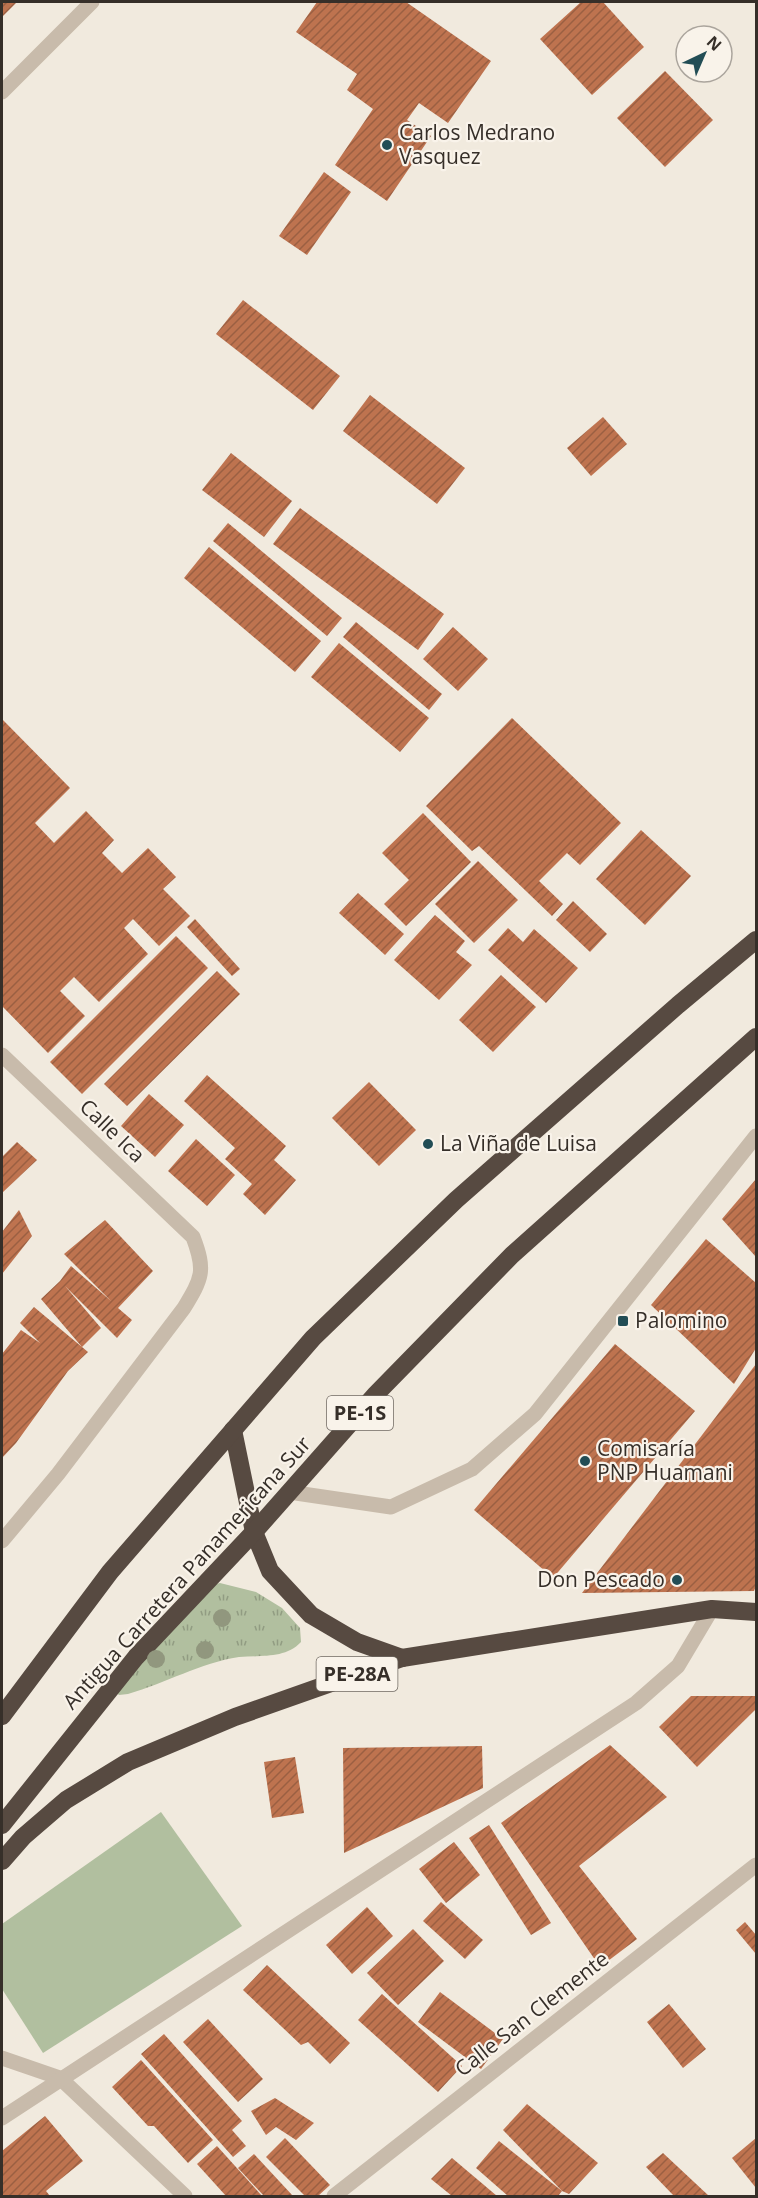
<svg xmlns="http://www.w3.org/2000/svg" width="758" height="2198" font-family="'Open Sans',sans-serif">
<defs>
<pattern id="grass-tufts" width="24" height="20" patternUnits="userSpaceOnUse" patternTransform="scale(1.5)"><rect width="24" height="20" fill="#b1bf9f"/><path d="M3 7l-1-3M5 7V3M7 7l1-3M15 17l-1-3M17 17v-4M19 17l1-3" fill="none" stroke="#919c82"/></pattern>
<pattern id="building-hatch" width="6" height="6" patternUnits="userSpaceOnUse" patternTransform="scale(1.5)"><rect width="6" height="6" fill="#be734f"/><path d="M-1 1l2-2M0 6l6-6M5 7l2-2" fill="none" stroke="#9b5f42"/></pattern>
</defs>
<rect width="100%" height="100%" fill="#f1eade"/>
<path fill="url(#grass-tufts)" d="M220,1583l36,9 26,16 18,20 1,14c-16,17 -40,13 -62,15 -39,6 -73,26 -111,37l-9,1 -8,-7 98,-102z"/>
<path fill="#b1bf9f" d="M161,1812l81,114 -199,127 -41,-64v-65z"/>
<g fill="url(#building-hatch)">
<path d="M2,2h15l-15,15z"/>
<path d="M317,2h89l85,59 -43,62 -29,-20 -12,17 24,16 -44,65 -52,-36 38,-56 -26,-19 10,-16 -61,-42z"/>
<path d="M581,2h22l41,45 -52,48 -52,-56z"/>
<path d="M665,71l48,49 -48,47 -48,-49z"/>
<path d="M324,172l27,20 -44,63 -28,-19z"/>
<path d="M243,300l97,76 -27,34 -97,-76z"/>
<path d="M370,395l95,73 -28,36 -94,-73z"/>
<path d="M603,417l24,27 -36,32 -24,-28z"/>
<path d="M231,453l61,48 -28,36 -62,-47z"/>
<path d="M300,508l144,106 -26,36 -145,-106z"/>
<path d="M228,523l114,95 -15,18 -114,-95z"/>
<path d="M209,547l112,94 -26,31 -111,-94z"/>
<path d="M356,622l86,72 -13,16 -86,-73z"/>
<path d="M453,627l35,32 -30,32 -35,-32z"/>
<path d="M339,643l90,75 -29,34 -89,-75z"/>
<path d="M512,718l109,105 -41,42 -13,-12 -28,28 24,23 -11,12 -73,-70 -7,5 -46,-45z"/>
<path d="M2,719l68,69 -35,35 19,20 32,-32 28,29 -12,13 20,20 26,-25 28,29 -13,12 27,27 -31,30 -26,-27 -9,9 24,26 -49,48 -25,-25 -14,14 25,25 -37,37 -46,-47z"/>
<path d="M423,813l48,49 -65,64 -22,-22 25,-24 -27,-27z"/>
<path d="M641,830l50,46 -46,49 -49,-46z"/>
<path d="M478,861l40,39 -44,43 -39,-39z"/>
<path d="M358,893l46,41 -19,21 -46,-42z"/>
<path d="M573,901l34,33 -17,18 -34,-32z"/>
<path d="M435,915l30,26 -9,11 16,13 -33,35 -45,-40z"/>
<path d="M195,919l45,50 -8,7 -45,-49z"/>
<path d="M508,928l15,14 11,-13 44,39 -32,35 -58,-53z"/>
<path d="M176,936l32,32 -126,126 -32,-32z"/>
<path d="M217,971l23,23 -113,112 -23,-22z"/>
<path d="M501,975l35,32 -43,45 -34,-32z"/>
<path d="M207,1075l79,71 -12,14 22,20 -31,35 -22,-21 9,-10 -27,-25 10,-11 -51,-47z"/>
<path d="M369,1082l47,48 -37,36 -47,-48z"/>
<path d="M149,1094l35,31 -29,32 -34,-31z"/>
<path d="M196,1139l39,36 -28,31 -39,-35z"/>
<path d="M17,1142l20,18 -35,33v-36z"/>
<path d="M756,1179v78l-34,-38z"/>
<path d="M19,1210l13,26 -30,38v-42z"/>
<path d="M105,1220l48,51 -35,37 14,12 -15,18 -52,-52 36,42 -19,19 6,5 -20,19 -52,72 -14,15v-104l19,-24 19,13 -20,-20 14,-16 48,40 -41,-48 19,-18 11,-15 40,35 -47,-47z"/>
<path d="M706,1239l50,44v65l-22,36 -83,-79z"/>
<path d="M615,1344l80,67 -142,167 -79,-68z"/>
<path d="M756,1364v222l-2,5 -172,2z"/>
<path d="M691,1696h65v13l-59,58 -38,-40z"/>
<path d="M610,1745l57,52 -88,69 58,73 -37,28 -99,-144z"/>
<path d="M482,1746l1,42 -139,65 -1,-105z"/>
<path d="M295,1757l9,56 -32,5 -8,-56z"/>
<path d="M489,1825l62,98 -20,12 -62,-97z"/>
<path d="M454,1842l26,33 -34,28 -27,-34z"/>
<path d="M441,1902l42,38 -18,19 -42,-38z"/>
<path d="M367,1907l26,29 -41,38 -26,-29z"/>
<path d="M745,1922l11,13v19l-20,-24z"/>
<path d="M413,1929l31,32 -46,44 -31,-32z"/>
<path d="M267,1965l83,78 -20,21 -22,-22 -7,3 -58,-55z"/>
<path d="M440,1992l63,47 -22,30 -63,-47z"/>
<path d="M382,1994l80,72 -24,26 -80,-72z"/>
<path d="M669,2004l37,45 -23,19 -36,-46z"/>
<path d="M208,2019l55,60 -25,23 -55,-60z"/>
<path d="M164,2034l78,87 -10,9 14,16 -13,11 -92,-103z"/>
<path d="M141,2060l72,80 -25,23 -34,-37h-6l-36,-39z"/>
<path d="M275,2098l39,25 -18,17 -20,-13 -10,8 -15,-24z"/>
<path d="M527,2104l71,59 -29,31 -7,-3 -59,-61z"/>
<path d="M45,2116l38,45 -37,30 4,5h-48v-45z"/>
<path d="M285,2138l45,47 -12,11h-13l-39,-39z"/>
<path d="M756,2138v50l-24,-30z"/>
<path d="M499,2141l63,50 -4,5h-50l-32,-28z"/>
<path d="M217,2146l45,50h-36l-29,-32z"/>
<path d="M663,2153l46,43h-35l-28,-29z"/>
<path d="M254,2154l39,42h-29l-26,-28z"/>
<path d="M452,2158l45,38h-45l-21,-17z"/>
</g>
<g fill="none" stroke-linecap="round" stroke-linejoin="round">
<g stroke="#c8bbab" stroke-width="15">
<path d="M2,92l90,-90"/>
<path d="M2,1055l191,182c13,34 9,41 -9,71l-126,166 -56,67"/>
<path d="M289,1492l102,15 81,-38 63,-55 221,-278"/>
<path d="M2,2058l58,20 125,118"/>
<path d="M2,2118l634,-415 42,-37 34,-57"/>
<path d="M334,2196l422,-331"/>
</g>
<g stroke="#574a41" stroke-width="18">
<path d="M233,1430l21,102 16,39 41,44 46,27 45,16"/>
<path d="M2,1716l108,-144 203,-234 143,-138 222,-195 78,-65"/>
<path d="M2,1825l134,-168 118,-125 122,-138 136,-139 244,-218"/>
<path d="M2,1861l21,-24 43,-37 62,-38 107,-45 167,-59 310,-49 44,3"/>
</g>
</g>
<g fill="#91977e">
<circle cx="222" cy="1618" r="9"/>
<circle cx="205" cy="1650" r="9"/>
<circle cx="156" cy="1659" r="9"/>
</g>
<g fill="#224d55" stroke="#f9f3ea" stroke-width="2">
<circle cx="387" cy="145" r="6"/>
<circle cx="428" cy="1144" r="6"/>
<rect x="617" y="1315" width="12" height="12" rx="3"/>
<circle cx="585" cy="1461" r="6"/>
<circle cx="677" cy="1580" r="6"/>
</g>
<g text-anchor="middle" stroke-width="4.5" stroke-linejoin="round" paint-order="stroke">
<g fill="#f9f3ea" stroke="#706a63" stroke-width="1.5">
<rect x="327" y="1396" width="66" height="34" rx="4.5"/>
<rect x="316.5" y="1657" width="81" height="34" rx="4.5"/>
</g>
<g font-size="20" font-weight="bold" fill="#362f29">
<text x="360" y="1420">PE-1S</text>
<text x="357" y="1681">PE-28A</text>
</g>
<g font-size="21" fill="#362f29" stroke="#f9f3ea" text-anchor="start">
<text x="399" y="140">Carlos Medrano<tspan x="399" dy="24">Vasquez</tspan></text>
<text x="440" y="1151">La Viña de Luisa</text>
<text x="635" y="1328">Palomino</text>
<text x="597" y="1456">Comisaría<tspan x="597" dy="24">PNP Huamani</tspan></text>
<text x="665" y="1587" text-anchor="end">Don Pescado</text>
</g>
<g font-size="21" fill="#362f29" stroke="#f9f3ea">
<text transform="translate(112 1131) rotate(44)" y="7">Calle Ica</text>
<text transform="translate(187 1573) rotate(-48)" y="7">Antigua Carretera Panamericana Sur</text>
<text transform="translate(532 2014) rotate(-38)" y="7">Calle San Clemente</text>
</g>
</g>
<rect width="758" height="2198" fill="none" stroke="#362f29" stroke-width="6"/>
<g transform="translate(704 54) rotate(44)"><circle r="28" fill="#f9f3ea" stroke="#aba59d" stroke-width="1.5"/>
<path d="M0-4.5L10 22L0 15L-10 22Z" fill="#224d55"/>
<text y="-9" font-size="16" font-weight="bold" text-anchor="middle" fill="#362f29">N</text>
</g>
</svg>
